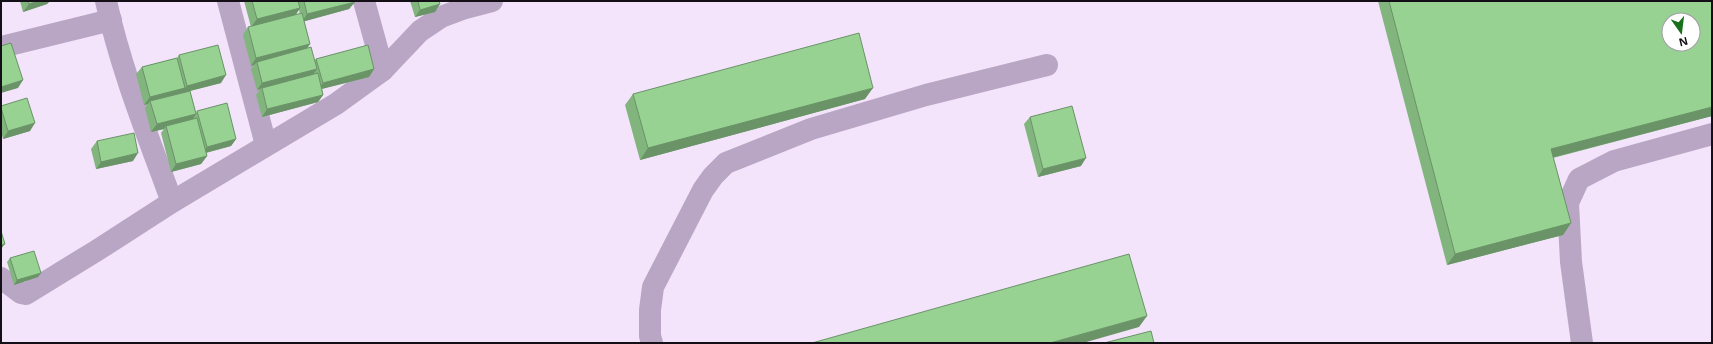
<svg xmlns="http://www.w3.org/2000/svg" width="1713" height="344" font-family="'Noto Sans',sans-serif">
<rect width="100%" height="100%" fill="#f3e4fc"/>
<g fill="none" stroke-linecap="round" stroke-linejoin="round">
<g stroke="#b9a6c4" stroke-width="22">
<path d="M106,1c15,69 42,135 66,201"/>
<path d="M228,1l38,144"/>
<path d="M364,1l19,69"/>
<path d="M1,47l110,-27"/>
<path d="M1,278l20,15 5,1 70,-43 76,-49 164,-98 47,-34 37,-39 21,-14 24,-9 27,-7"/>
<path d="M652,343l-2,-7v-26l3,-23 50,-97 10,-14 13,-13 85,-34 115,-34 121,-30"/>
<path d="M1582,343l-11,-81 -3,-59 11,-24 35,-18 98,-27"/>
</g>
</g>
<g fill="#82b57e" fill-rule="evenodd">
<path d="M20,1h30l-3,3 -24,8z"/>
<path d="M244,1h110l1,1 -6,7 -45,12 6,23 -3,4 8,12 1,-1 58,10 -5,8 -47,12 1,6 -5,7 -56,15 -6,-22 4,-6 -3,1 -6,-21 3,-4 -3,1 -8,-31 5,-8h3zM299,10l1,4 -5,1z"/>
<path d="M410,1h29l-4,11 -20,5z"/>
<path d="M1378,1h334v115l-159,42 18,65 -8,12 -116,30z"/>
<path d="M179,55l42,28 -31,8 6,22 1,-2 39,28 -5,7 -25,7 1,3 -6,8 -30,8 -10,-39 3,-4 -13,3 -6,-24 3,-4 -4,1 -8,-31 6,-7 35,-9z"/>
<path d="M633,94l232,5 -225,61 -15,-55z"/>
<path d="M1,106l29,25 -27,8 -2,-7z"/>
<path d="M1030,117l51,49 -43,11 -14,-53z"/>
<path d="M97,141l36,20 -37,8 -5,-20z"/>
<path d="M10,258l28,19 -24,8 -7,-23z"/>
</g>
<g fill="#6a9367">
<path d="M39,1h11l-3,3 -24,8 6,-8z"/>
<path d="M355,2l-6,7 -47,13 5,-8z"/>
<path d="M440,4l-5,8 -20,5 5,-7z"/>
<path d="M300,8l-5,8 -44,11 6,-8z"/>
<path d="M310,44l-6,8 -47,10 -3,3 -3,1 5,-8z"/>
<path d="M317,69l-5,7 -50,12 -2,1 -3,1 5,-7z"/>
<path d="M374,69l-5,8 -52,13 6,-7z"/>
<path d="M226,75l-5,8 -71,18 -2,3 -4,1 6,-8 35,-9 2,-2z"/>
<path d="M23,80l-5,8 -17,5v-6z"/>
<path d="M873,88l-8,11 -225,61 8,-12z"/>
<path d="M323,95l-5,7 -56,15 5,-8z"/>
<path d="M1712,107v9l-169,44 8,-11z"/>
<path d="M196,114l-5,8 -25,4 -2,3 -13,3 6,-8z"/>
<path d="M35,123l-5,8 -27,8 5,-8z"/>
<path d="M236,139l-5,7 -30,8 6,-7z"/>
<path d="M138,153l-5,8 -37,8 5,-7z"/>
<path d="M207,156l-6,8 -30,8 5,-8z"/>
<path d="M1086,158l-5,8 -43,11 5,-8z"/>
<path d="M1571,223l-8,12 -116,30 8,-11z"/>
<path d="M5,244l-4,5v-4z"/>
<path d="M41,273l-3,4 -24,8 3,-5z"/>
<path d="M1147,316l-8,11 -56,16h-33z"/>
</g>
<g fill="#97d293" stroke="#6a9367" fill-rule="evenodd">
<path d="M28,1h11l-10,3z"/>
<path d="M252,1h46l2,7 -43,11z"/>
<path d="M304,1h50l1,1 -48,12z"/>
<path d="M418,1h21l1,3 -20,6z"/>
<path d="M1389,1h323v106l-161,42 20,74 -116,31zM1669,20h24v24h-24z"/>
<path d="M302,13l8,31 -54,14 -8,-31z"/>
<path d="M859,33l14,55 -225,60 -15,-54z"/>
<path d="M11,43l12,37 -22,7v-41z"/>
<path d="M218,45l8,30 -39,11 -8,-31z"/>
<path d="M368,45l6,24 -51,14 -7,-24z"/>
<path d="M311,47l6,22 -55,14 -5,-21z"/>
<path d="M177,58l8,30 -35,9 -8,-30z"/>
<path d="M318,73l5,22 -56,14 -5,-21z"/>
<path d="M190,91l6,23 -39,10 -7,-23z"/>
<path d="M27,98l8,25 -27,8 -7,-23v-2z"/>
<path d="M227,103l9,36 -29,8 -10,-36z"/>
<path d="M1072,106l14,52 -43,11 -13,-52z"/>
<path d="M197,118l10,38 -31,8 -10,-38z"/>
<path d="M134,133l4,20 -37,9 -4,-21z"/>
<path d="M1,231l4,13 -4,1z"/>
<path d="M34,251l7,22 -24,7 -7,-22z"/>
<path d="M1129,254l18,62 -97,27h-238z"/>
<path d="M1151,331l3,12h-50z"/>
</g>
<rect width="1713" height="344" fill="none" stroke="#140e17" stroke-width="4"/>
<g transform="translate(1681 32) rotate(166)"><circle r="19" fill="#ffffff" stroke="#a19fa2"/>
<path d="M0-3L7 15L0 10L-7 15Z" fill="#19701a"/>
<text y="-6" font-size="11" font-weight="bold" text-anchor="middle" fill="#140e17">N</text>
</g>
</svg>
